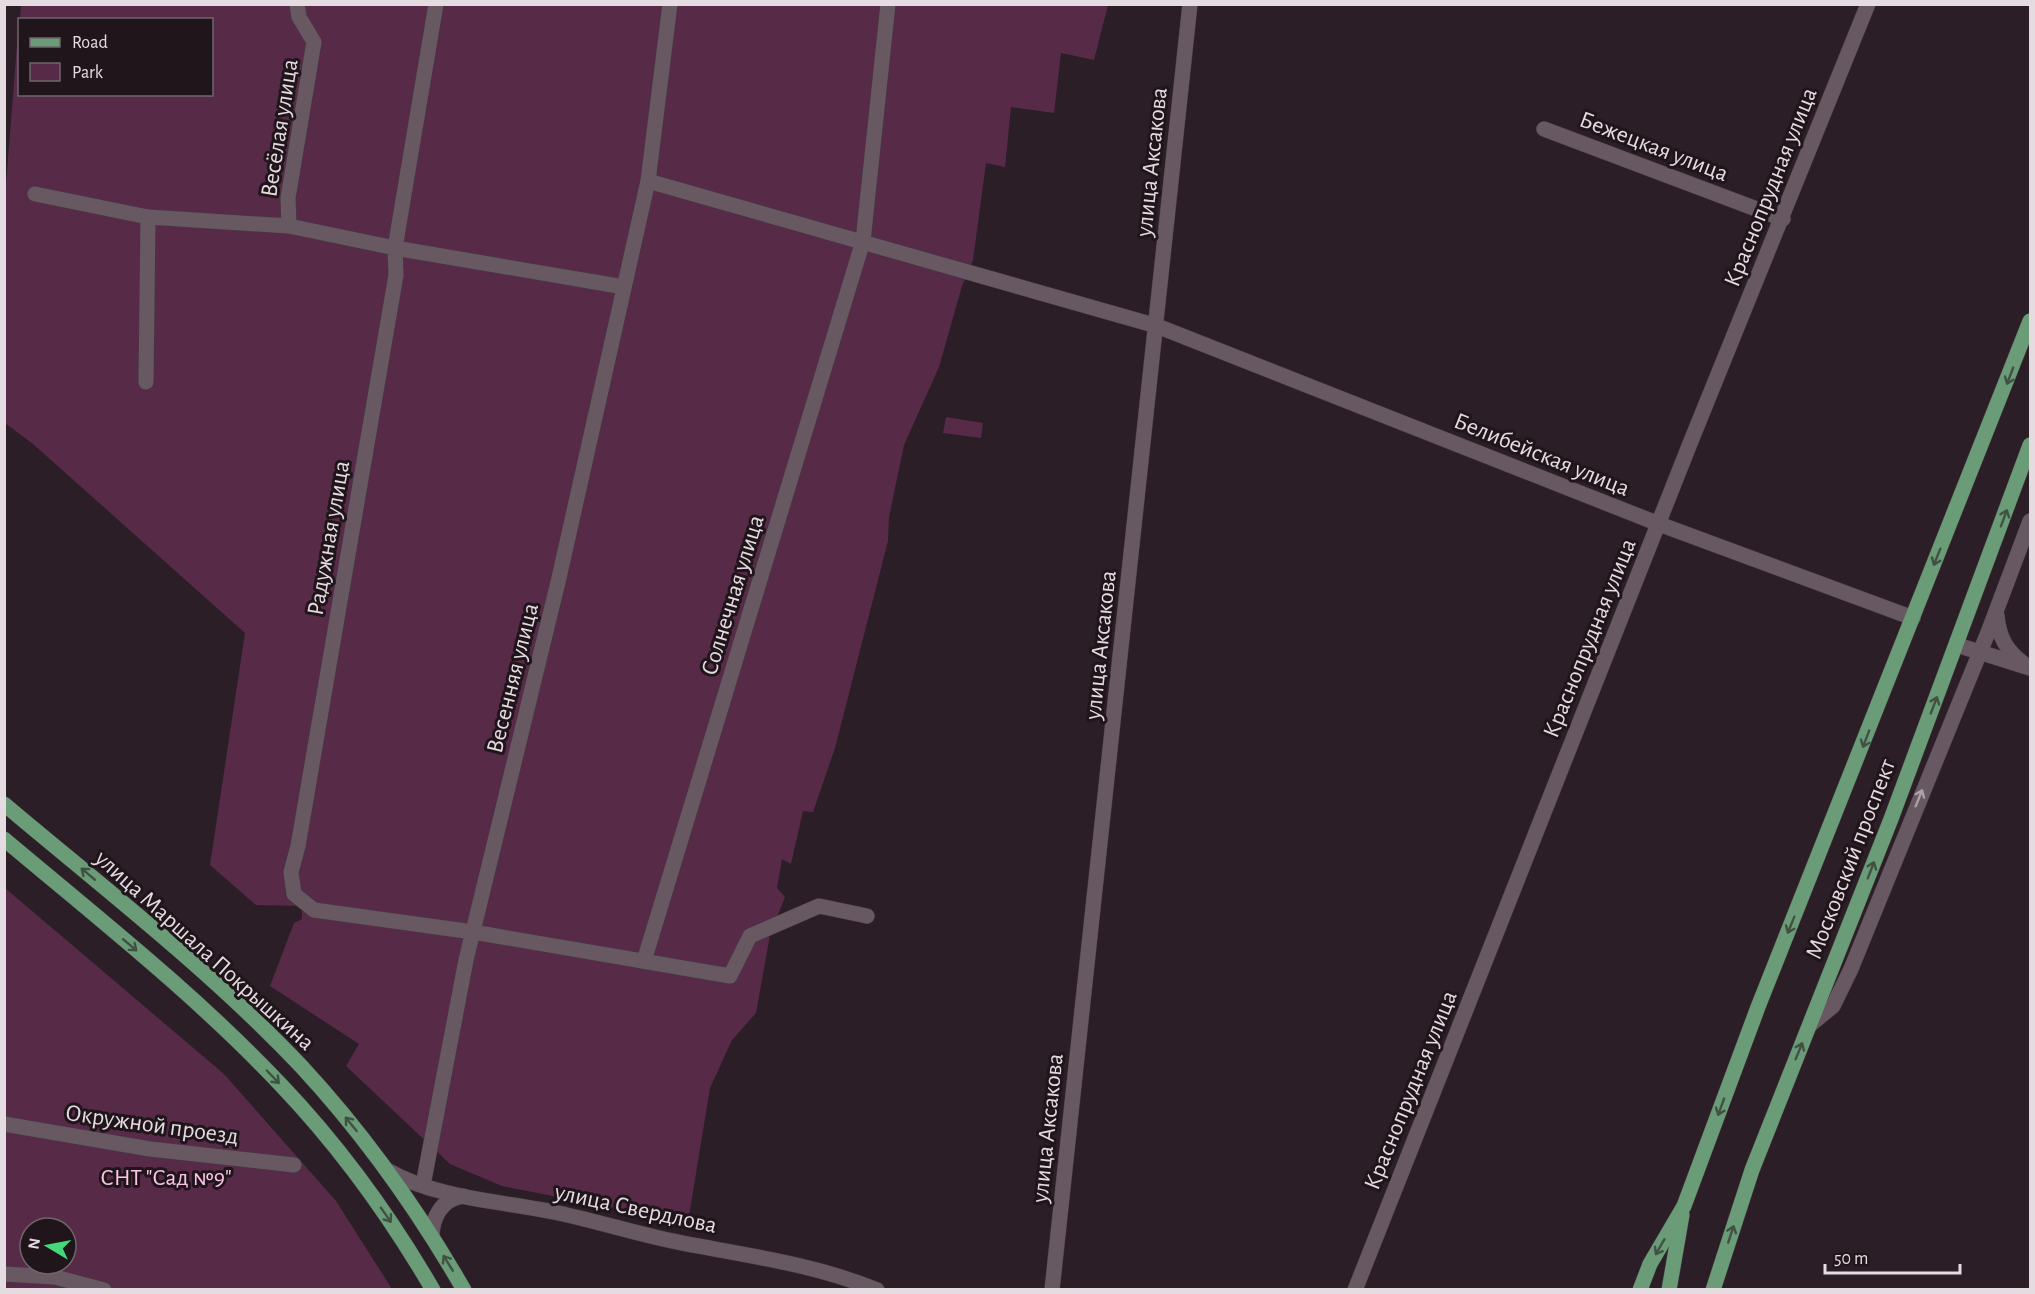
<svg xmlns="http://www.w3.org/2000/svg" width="2035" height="1294" font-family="'Alegreya Sans',sans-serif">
<rect width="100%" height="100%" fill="#2b1e26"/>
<g fill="#572b48" fill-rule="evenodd">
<path d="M21,5h1087l-14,55 -33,-7 -7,60 -43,-6 -6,60 -19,-4 -13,97 -11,26 -23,81 -35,78 -15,72 -1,24 -53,207 -22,64 -10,-1 -12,53 -9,-5 -5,29 8,9 -15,38 -14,78 -24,27 -22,48 -22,134 -186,-36 -52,-22 -104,-98 13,-22 -89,-58 24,-63 8,-4v-13l-46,-1 -46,-40 35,-232 -212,-189 -28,-21 -1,-214 15,-189 1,74h192v-74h-192z"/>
<path d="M946,417l37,6 -2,15 -38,-5z"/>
<path d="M5,888l219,186 112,127 56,88h-387zM30,1228h36v36h-36z"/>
</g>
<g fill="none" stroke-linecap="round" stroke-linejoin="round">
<g stroke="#453b41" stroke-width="16">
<g id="minor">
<path d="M436,4l-41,244 1,27 -98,571 -7,26 3,22 20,16 159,22 257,44 20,-40 69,-30 48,10"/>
<path d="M1544,129l239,90"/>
<path d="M648,181l509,145 502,198 254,94"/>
<path d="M35,194l113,23 141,9 106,22 229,39"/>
<path d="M289,226l-1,-28 26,-156 -15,-25 -2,-13"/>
<path d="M146,382l2,-165"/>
<path d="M1997,616c2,21 9,34 26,47"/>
<path d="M1957,645l73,23"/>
<path d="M644,961l219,-720 25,-237"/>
<path d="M1810,1025l23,-19 18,-37 138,-339 41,-109"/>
<path d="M4,1124l146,25 144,16"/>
<path d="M387,1170c50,29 115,31 171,43 43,9 85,23 129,31 64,12 129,21 190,46"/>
<path d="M423,1185l43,-225 93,-382 89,-397 22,-177"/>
<path d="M432,1237c0,-20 10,-38 31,-41"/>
<path d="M4,1274l51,3 49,13"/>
<path d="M1052,1290l138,-1286"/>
<path d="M1355,1290l334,-844 179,-442"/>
</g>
</g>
<g stroke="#453b41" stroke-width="16">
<g id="major">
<path d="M4,804c101,85 206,166 297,262 63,68 117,144 163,224"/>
<path d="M4,839c95,80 192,156 277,246 58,61 109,131 152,205"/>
<path d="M1640,1290l10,-26 34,-58 74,-199 272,-686"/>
<path d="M1669,1290l13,-75"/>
<path d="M1713,1290l39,-120 139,-351 139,-374"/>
</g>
</g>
<use href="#minor" stroke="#675861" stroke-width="15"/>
<use href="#major" stroke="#699c77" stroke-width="15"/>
</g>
<defs><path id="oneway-shaft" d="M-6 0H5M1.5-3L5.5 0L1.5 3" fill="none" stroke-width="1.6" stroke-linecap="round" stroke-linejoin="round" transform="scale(1.5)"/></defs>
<g stroke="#415245">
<use href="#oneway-shaft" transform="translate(2010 376) rotate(111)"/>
<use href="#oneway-shaft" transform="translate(2004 518) rotate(-70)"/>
<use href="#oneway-shaft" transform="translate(1937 557) rotate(112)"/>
<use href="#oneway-shaft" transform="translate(1934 705) rotate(-69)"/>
<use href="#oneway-shaft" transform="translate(1866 739) rotate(111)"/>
<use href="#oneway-shaft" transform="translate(1871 870) rotate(-69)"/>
<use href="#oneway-shaft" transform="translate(88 874) rotate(-140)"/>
<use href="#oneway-shaft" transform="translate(1791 925) rotate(112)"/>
<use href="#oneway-shaft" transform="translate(130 945) rotate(40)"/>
<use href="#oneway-shaft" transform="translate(1799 1051) rotate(-68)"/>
<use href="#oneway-shaft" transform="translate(273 1077) rotate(46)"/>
<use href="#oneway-shaft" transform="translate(1721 1107) rotate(110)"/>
<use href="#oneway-shaft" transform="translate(351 1124) rotate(-129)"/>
<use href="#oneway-shaft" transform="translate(386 1215) rotate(55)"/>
<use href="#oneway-shaft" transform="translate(1731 1234) rotate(-72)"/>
<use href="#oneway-shaft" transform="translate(1660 1247) rotate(120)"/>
<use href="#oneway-shaft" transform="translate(448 1263) rotate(-122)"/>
</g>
<use stroke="#aca1a7" href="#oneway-shaft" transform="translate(1919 798) rotate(-68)"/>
<g text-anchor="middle" stroke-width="6" stroke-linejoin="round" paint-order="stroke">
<g font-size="24" fill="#e5dce1" stroke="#21151c">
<text transform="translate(279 128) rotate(-81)" y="8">Весёлая улица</text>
<text transform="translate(1654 146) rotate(21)" y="8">Бежецкая улица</text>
<text transform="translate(1151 162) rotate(-84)" y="8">улица Аксакова</text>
<text transform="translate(1770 187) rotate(-68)" y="8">Краснопрудная улица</text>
<text transform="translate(1542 454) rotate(22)" y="8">Белибейская улица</text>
<text transform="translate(328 538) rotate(-80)" y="8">Радужная улица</text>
<text transform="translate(732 595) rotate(-73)" y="8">Солнечная улица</text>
<text transform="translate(1589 638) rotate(-68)" y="8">Краснопрудная улица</text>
<text transform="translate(1100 645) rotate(-84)" y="8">улица Аксакова</text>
<text transform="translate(512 678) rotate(-76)" y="8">Весенняя улица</text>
<text transform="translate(1850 859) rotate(-69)" y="8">Московский проспект</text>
<text transform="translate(205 950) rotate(42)" y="8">улица Маршала Покрышкина</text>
<text transform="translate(1410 1090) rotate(-68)" y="8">Краснопрудная улица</text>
<text transform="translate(152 1124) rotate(8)" y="8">Окружной проезд</text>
<text transform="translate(1047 1128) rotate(-84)" y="8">улица Аксакова</text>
<text transform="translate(636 1208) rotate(12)" y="8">улица Свердлова</text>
</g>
<g font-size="24" fill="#fdc3e7" stroke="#21151c">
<text x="166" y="1185">СНТ "Сад №9"</text>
</g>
</g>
<rect width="2035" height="1294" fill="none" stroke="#e5dce1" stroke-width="12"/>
<rect x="18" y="18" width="195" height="78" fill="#21151c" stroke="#6f656b" stroke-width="1.5"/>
<rect x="30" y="38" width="30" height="9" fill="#699c77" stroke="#6f656b" stroke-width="1.5"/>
<text x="72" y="48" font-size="18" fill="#e5dce1">Road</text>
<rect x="30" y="63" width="30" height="18" fill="#572b48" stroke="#6f656b" stroke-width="1.5"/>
<text x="72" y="78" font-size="18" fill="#e5dce1">Park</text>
<g transform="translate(48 1246) rotate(280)"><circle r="28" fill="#21151c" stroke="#6f656b" stroke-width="1.5"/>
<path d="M0-4.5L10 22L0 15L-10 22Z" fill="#45d77a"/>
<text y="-9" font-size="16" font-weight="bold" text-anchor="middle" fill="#e5dce1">N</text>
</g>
<path d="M1825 1264v9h135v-9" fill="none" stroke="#e5dce1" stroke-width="3"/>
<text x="1834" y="1264" font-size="18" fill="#e5dce1" stroke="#21151c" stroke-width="4.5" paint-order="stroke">50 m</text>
</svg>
